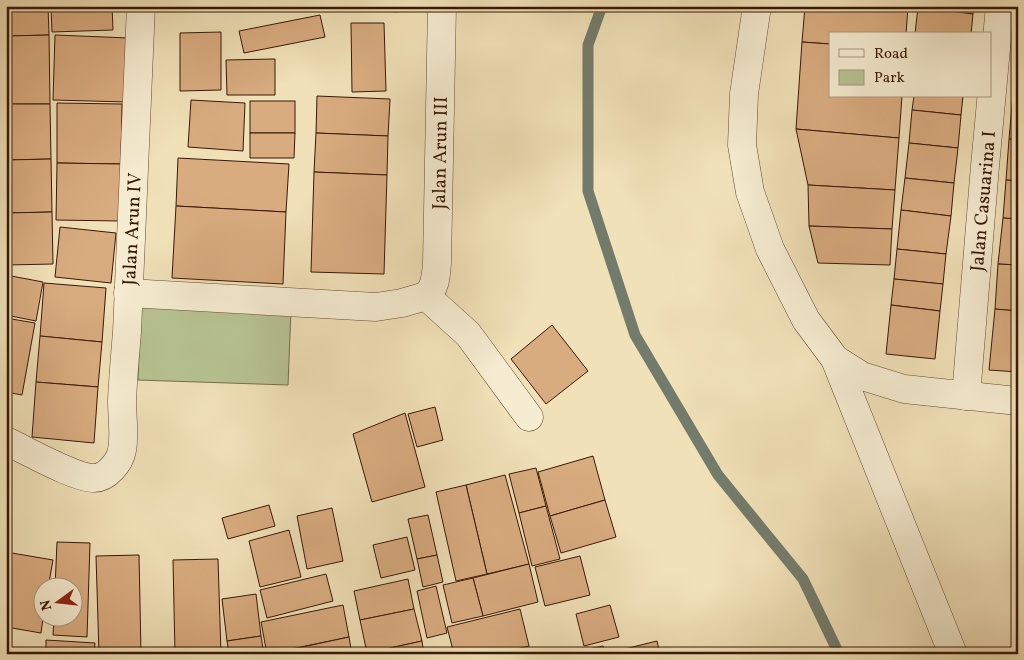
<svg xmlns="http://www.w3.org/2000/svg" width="1024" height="660" font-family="Vollkorn,serif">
<rect width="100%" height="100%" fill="#f1e1b8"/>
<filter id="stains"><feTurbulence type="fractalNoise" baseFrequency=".004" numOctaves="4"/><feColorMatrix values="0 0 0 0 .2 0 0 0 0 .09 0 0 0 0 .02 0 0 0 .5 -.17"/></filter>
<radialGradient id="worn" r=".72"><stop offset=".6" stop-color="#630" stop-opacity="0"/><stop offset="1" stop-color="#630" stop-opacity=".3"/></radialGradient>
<path fill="#b7c392" stroke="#776e4c" d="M141,304l150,6 -3,75 -150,-5z"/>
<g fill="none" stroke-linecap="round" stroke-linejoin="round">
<path stroke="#737c6c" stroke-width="11" d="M602,6l-14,39v146l47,144 83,140 85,104 36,75"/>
</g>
<g fill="#d9ac80" stroke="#371807">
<path d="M6,6h42l1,29 -43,1z"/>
<path d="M51,6h61l1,24 -61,2z"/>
<path d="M171,6h115v5l-115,-2z"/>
<path d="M299,6h99v6z"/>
<path d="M805,6l103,1 -2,27h-76v10l-28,-2z"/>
<path d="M918,6h56l-1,8z"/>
<path d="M918,7l55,7 -2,20h-56z"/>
<path d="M320,15l5,22 -81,16 -5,-22z"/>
<path d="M351,23h33l2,68 -34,1z"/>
<path d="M221,32v58l-41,1v-58z"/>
<path d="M49,35l1,69h-44v-68z"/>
<path d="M55,35l74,3 -2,64 -74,-2z"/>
<path d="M802,42l28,2v52h72l-3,42 -103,-9z"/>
<path d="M275,59v36h-48l-1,-35z"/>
<path d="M1015,73l3,1v32l-6,-1z"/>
<path d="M317,96l73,3 -2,37 -72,-3z"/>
<path d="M914,96h49l-2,19 -49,-5z"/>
<path d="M191,100l54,3 -2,48 -55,-4z"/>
<rect x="250" y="101" width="45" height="32"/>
<path d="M57,103l65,1 -1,60 -64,-1z"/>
<path d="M6,104h44l1,55 -45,1z"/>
<path d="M1012,105l6,1v34l-9,-1z"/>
<path d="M912,110l49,5 -3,33 -49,-5z"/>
<path d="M796,129l103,9 -4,52 -87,-5z"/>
<path d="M250,133h45l-1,25h-44z"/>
<path d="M316,133l72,3 -1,39 -73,-3z"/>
<path d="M1009,139l9,1v41l-12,-1z"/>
<path d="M909,143l49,5 -4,35 -49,-5z"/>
<path d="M178,158l111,6 -3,48 -110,-6z"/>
<path d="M51,159l1,53 -46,1v-53z"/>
<path d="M57,163l64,1 -1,57 -64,-1z"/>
<path d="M314,172l73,3 -3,99 -73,-2z"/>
<path d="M905,178l49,5 -3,33 -50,-6z"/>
<path d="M1006,180l12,1v38l-15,-1z"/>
<path d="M808,185l87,5 -3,39 -83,-3z"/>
<path d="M176,206l110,6 -3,72 -111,-6z"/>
<path d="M901,210l50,6 -5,38 -49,-5z"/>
<path d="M52,212l1,52 -47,1v-52z"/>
<path d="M1003,218l15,1v46l-20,-1z"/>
<path d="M809,226l83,3 -2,36 -72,-2z"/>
<path d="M60,227l56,6 -5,50 -56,-6z"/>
<path d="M897,249l49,5 -3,30 -49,-5z"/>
<path d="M998,264l20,1v46l-23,-2z"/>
<path d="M6,275l37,7 -7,39 -30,-6z"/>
<path d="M894,279l49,5 -3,27 -49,-6z"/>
<path d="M44,283l62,5 -4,54 -62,-6z"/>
<path d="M891,305l49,6 -5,48 -49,-5z"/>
<path d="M995,309l23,2v61l-29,-2z"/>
<path d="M6,318l29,5 -13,72 -16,-3z"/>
<path d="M552,325l36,46 -42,33 -35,-45z"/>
<path d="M40,336l62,6 -4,45 -62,-5z"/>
<path d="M36,382l62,5 -4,56 -62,-6z"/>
<path d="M435,407l8,33 -26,7 -9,-33z"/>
<path d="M405,413l20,74 -53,15 -19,-68z"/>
<path d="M593,456l12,44 -55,16 -12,-44z"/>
<path d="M536,468l10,38 -27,7 -10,-39z"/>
<path d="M505,475l24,89 -42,10 -21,-89z"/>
<path d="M466,485l21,89 -31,7 -20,-89z"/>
<path d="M605,500l11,37 -55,16 -11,-37z"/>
<path d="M269,505l6,21 -47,13 -6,-21z"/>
<path d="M546,506l14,53 -28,7 -13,-53z"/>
<path d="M332,508l11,53 -36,8 -10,-53z"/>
<path d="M428,515l9,40 -20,4 -9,-40z"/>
<path d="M289,530l12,47 -41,10 -11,-46z"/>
<path d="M407,537l8,33 -34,8 -8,-33z"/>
<path d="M57,542l33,1 -3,94 -34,-2 1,-17h18v-30h-17z"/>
<path d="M6,552l47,8 -5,28h-6l1,30 -2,15 -35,-6z"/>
<path d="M139,555l2,99h-42l-3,-98z"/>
<path d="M437,555l6,27 -20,5 -6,-28z"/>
<path d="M580,556l10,39 -45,11 -10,-39z"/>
<path d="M218,559l3,95h-46l-2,-94z"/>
<path d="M529,564l9,38 -55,14 -10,-38z"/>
<path d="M326,574l7,27 -66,17 -7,-28z"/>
<path d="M473,578l10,38 -31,7 -9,-38z"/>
<path d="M408,579l6,30 -54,11 -6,-29z"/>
<path d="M436,586l11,47 -20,5 -10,-47z"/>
<path d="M256,594l5,42 -34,5 -5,-42z"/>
<path d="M343,605l6,32 -82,17 -6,-32z"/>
<path d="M610,605l9,32 -35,9 -8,-32z"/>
<path d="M414,609l8,32 -55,12 -7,-33z"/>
<path d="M520,609l9,37 -34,8h-41l-7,-27z"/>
<path d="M261,636l3,18h-35l-2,-13z"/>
<path d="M349,637l3,17h-82z"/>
<path d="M46,640l49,3 -1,11h-48z"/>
<path d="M422,641l2,13 -57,-1z"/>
<path d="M657,641l3,13h-48v-2z"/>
<path d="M603,646l2,8h-25l-1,-3z"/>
</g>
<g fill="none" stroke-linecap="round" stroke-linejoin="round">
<g stroke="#664a33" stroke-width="29">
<g id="minor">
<path d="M757,6l-13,88 -2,51 8,47 20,57 36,71 29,39 27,17 42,13 114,12"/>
<path d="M128,293l248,14 26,-4 24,-7 42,38 61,83"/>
<path d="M426,296c10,-8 10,-22 11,-33l5,-257"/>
<path d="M835,359l118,295"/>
<path d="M966,396l19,-230 15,-160"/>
<path d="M6,441c20,9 68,37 88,37 13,0 26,-16 28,-28 3,-15 0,-34 0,-49 1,-23 3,-46 5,-69l14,-326"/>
</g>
</g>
<use href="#minor" stroke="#f6ecd1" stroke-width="28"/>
</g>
<g text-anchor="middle" stroke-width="4.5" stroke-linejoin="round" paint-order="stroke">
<g font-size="19" fill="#371807" stroke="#f6ecd1">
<text transform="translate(439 153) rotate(-89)" y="7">Jalan Arun III</text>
<text transform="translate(982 201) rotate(-85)" y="7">Jalan Casuarina I</text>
<text transform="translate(131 229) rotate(-87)" y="7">Jalan Arun IV</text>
</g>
</g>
<rect width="1024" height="660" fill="none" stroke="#f1e1b8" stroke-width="25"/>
<rect x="8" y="8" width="1009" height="645" fill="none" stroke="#371807" stroke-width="2.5"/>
<rect x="12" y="12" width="999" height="635" fill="none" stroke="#371807"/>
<rect x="829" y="32" width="162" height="65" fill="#f6ecd1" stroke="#aa9780"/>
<rect x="839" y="49" width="25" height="8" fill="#f6ecd1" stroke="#aa9780"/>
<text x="874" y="58" font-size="15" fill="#371807">Road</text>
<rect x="839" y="70" width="25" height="15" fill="#b7c392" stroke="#aa9780"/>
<text x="874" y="82" font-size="15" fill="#371807">Park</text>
<g transform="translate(58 602) rotate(255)"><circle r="24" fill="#f6ecd1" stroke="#aa9780"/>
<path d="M0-4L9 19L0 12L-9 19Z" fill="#8f2418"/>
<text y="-8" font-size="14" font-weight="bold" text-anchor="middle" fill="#371807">N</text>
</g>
<rect width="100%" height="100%" filter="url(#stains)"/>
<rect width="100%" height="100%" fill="url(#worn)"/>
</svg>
